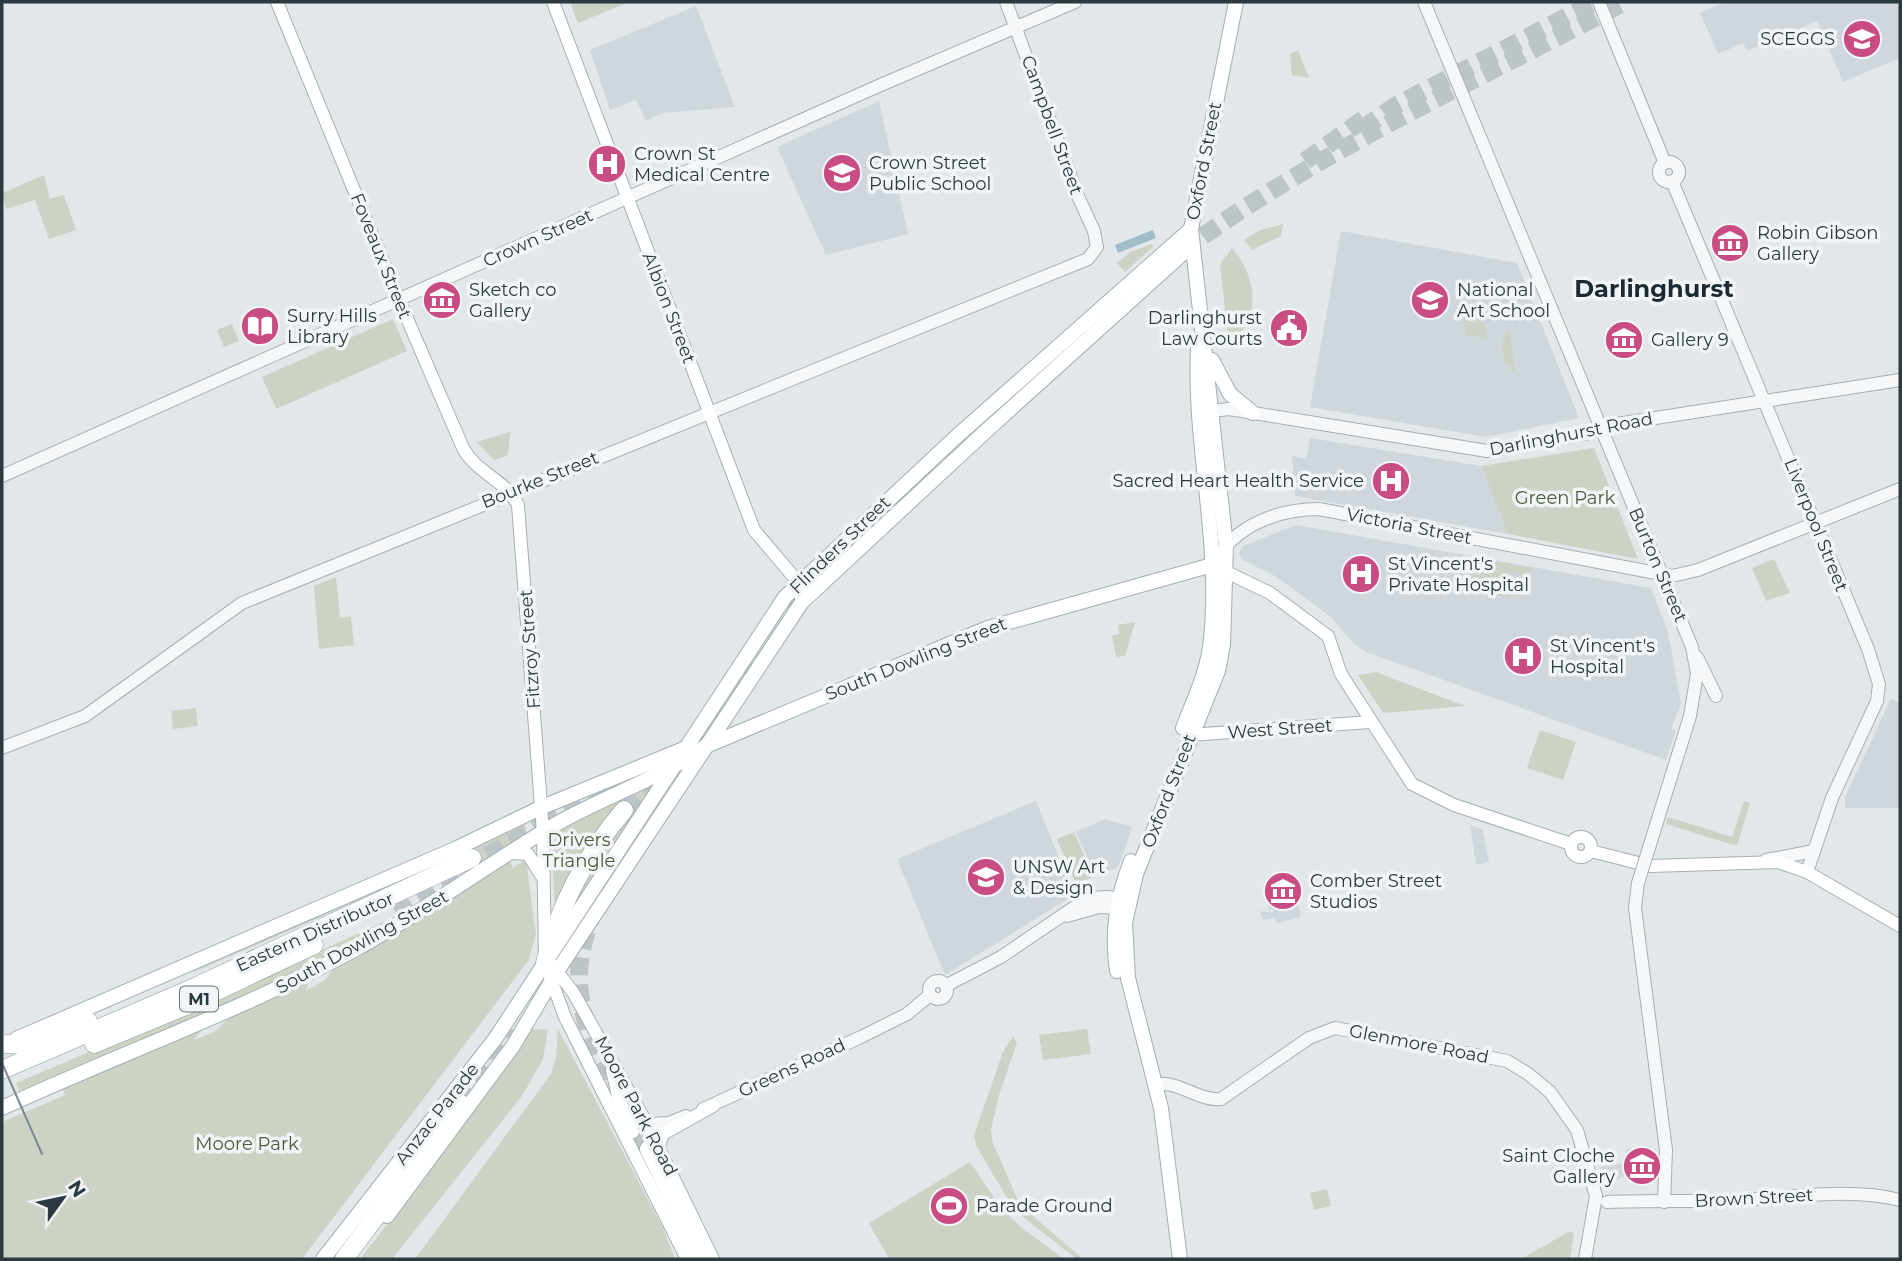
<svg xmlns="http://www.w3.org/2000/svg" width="1902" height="1261" font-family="Montserrat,sans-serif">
<rect width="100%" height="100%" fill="#e2e7ea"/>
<g fill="#d0d7dc">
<path d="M1725,2h175v56l-57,24 -26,-61 -70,30 -4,-8 -25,11 -18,-41z"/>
<path d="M696,6l39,101 -73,6 -16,8 -10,-21 -26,10 -20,-60z"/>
<path d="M879,101l29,133 -82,21 -49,-108z"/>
<path d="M1341,231l176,32 62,155 -93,19 -176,-30z"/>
<path d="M1310,438l171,28 27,68 -213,-38 -3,-40 14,3z"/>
<path d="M1296,525l355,63 17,44 13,72 -10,25 5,1 -10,30 -300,-108 -13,-9 -23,-27 -55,-40 -32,-16 -4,-6 4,-8z"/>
<path d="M1891,699l9,4v105h-55v-11z"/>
<path d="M1036,801l38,94 -129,80 -48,-116z"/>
<path d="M1105,819l27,8 -12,36 -5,6 -11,3 -13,-6 -15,-34z"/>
<path d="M1470,825l13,5 6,32 -13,3z"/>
<path d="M1278,872l13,4 10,41 -24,6 -2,-5 -12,2 -3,-9 14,2v-3l-6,-1z"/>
<path d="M1651,1146l2,18 -4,4 -45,16 -5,-17 28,-4 -1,-14z"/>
</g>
<g fill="#ccd3c4">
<path d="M570,2h56l1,1 -49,20z"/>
<path d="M1298,50l11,28 -17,-3 -2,-21z"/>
<path d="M44,175l6,24 14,-4 12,35 -27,9 -14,-39 -29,9 -4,-16z"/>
<path d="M1283,224l-2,12 -29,14 -8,-10 16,-10z"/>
<path d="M1152,244l2,2 -29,26 -8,-9 13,-11z"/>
<path d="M1232,248c25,30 31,69 -3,96l-9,-80z"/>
<path d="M1470,314l3,4 6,-3 7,13v10l-21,-3 -1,-17z"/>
<path d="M393,319l14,32 -131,58 -14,-32z"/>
<path d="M232,324l7,17 -15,6 -7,-17z"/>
<path d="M1510,328l5,46c-13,-11 -19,-33 -5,-46z"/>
<path d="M510,432l-2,23 -14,5 -17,-18z"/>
<path d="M1594,448l44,111 -130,-25 -27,-68z"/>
<path d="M1476,558l56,10 -7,16 -5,-10 -13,-3 -1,7 7,2 4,7 -6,11 -41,-8z"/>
<path d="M1774,559l16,34 -24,8 -14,-33z"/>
<path d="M336,577l4,41 11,-2 3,29 -35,4 -5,-63z"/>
<path d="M1135,622l-10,34 -9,1 -4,-21 7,-2 -1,-9z"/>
<path d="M1376,672l89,34 -82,7 -25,-38z"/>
<path d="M196,708l2,18 -25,3 -2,-18z"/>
<path d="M1540,730l36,12 -13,38 -36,-12z"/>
<path d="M649,787l3,2 -84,129 -13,-6 -4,-77 43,-25z"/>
<path d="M1744,801l6,2 -13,43 -71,-22 2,-7 64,20z"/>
<path d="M525,824l2,11 -90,63 -137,74 -89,39 -4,-9 181,-82 93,-55 -8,-14 -279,121 -2,-4z"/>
<path d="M1074,832l19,45 -17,7 -19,-45z"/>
<path d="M526,859l10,76 -8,26 -226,298h-300v-137l63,-27 -3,-7 142,-61 -10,13 22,-9 15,-16 78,-36 -3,12 19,-11 11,-15 117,-66 57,-38 3,7z"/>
<path d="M198,1006l3,9 -181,78 -4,-10z"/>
<path d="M531,1029l17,1 -5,29 -21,37 -130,163h-32l96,-123z"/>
<path d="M558,1029l105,199 12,31h-260l136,-185 5,-16z"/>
<path d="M1087,1029l4,25 -48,6 -4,-25z"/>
<path d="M1013,1036l4,7 -18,52 -8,35 2,13 27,62 63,54h-6l-63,-49 -38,-65 -2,-10 29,-83z"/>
<path d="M970,1162l31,46 21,20 42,31h-175l-20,-36z"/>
<path d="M1327,1189l4,17 -17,4 -4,-17z"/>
<path d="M1570,1231l4,3 -4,25h-49z"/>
</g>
<path fill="#9fbec8" d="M1153,230l3,8 -38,15 -3,-8z"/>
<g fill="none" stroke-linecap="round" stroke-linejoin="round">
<g stroke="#bdc4c8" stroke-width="18" stroke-dasharray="18 9" stroke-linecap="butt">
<path d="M1362,129l33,-23 200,-104"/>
<path d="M1305,161l63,-45"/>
<path d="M1181,252c136,-101 295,-171 444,-250"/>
<path d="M791,608l20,-26 41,-36"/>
<path d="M697,739l55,-73"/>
<path d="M624,810l34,-38"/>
<path d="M540,821l110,-53"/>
<path d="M604,880c-10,32 -26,66 -25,100 2,61 42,118 70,169"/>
<path d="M393,908l158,-88"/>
<path d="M461,1104l49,-76"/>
</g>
<g stroke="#a7afb4" stroke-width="14">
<g id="tertiary">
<path d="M1424,2l268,645 5,27 -7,42"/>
<path d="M1599,2l66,161"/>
<circle cx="1669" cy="172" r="10"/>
<path d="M1672,181l196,468 11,35 -2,17 -45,97 -25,74"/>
<path d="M1203,412l26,-3 258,42 102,-18 28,-9 283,-44"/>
<path d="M2,476l874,-389 199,-85"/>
<path d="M1222,551c23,-30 62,-42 97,-42l353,67 26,-6 202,-81"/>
<path d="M1697,657l19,39"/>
<path d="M2,748l83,-32 157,-113 846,-344 9,-12 -3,-16 -16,-35 -72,-194"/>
<path d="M1766,860l48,-9"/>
<path d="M1635,908l31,242 -2,52"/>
<path d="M1067,916l32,-9 28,1"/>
<circle cx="938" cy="990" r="9"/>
<path d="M947,985l54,-28 87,-59 20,-1 10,2 7,6"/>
<path d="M1156,1084c24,-3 42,17 65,15l88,-61 26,-10 172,33 20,12 23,19 27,38 19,66"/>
<path d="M703,1109l158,-72 46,-23 23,-19"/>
<path d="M647,1124l22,-1 17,-7"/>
<path d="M1607,1202c44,-2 89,0 133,-2 53,-2 108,-13 160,0"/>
<path d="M1585,1259l11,-63"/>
</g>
</g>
<g stroke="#a7afb4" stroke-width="14">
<g id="secondary">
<path d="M277,2l122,298 64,148c13,25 43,32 55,57l25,327 2,131 20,54 122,242"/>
<path d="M553,2l201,528 44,52 4,20"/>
<path d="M1218,568l52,25 58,43 13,38 71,110 42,21 117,39"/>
<path d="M1190,735l180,-13"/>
<circle cx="1581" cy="847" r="10"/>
<path d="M1591,851l59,15 128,-4 29,10 93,54"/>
<path d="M511,853l17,1 13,21"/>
<path d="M552,965l21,27 74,132 66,135"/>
<path d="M612,1070l6,26 15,36"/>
<path d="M659,1145l4,-11 50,-28"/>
</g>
</g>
<g stroke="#a2afb5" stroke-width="16">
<g id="primary">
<path d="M1212,360l18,34 23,19"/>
<path d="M1183,728c10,-26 23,-53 27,-81 13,-100 -17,-200 -12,-299"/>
<path d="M1117,971c-6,-40 0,-73 14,-110"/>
<path d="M16,1039l439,-190 85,-41 151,-62"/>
<path d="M2,1108c117,-54 238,-97 352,-158 70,-38 134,-86 202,-126 49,-28 103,-45 150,-78l282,-118 224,-63"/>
<path d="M387,1216l126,-170 45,-76 244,-368 184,-171 205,-185"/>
<path d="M323,1259l172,-220 290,-442 172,-161 234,-207"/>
<path d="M1180,1259l-19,-151 -33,-130 -3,-55 11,-49 82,-203 5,-26 3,-99 -35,-317 45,-227"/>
</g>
</g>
<g stroke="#8a99a0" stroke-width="19">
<g id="motorway">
<path d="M545,963c14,-58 40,-107 79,-153"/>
<path d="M6,1044l16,1 66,-24"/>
<path d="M94,1044l89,-37 131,-62"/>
<path d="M2,1070l193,-83 277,-129"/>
<path d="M649,1149l53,110"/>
<path d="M344,1259l117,-155"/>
</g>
</g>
<use href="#tertiary" stroke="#f5f7f8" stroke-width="12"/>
<use href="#secondary" stroke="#fff" stroke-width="12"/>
<use href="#primary" stroke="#fff" stroke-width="14"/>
<use href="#motorway" stroke="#fff" stroke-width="18"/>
<path stroke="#7c8b93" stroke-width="2" d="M2,1063l40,91"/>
<g stroke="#a7afb4" stroke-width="14" stroke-linecap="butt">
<path id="tertiary-bridge" d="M1635,908l3,-25 52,-167"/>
</g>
<use href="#tertiary-bridge" stroke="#f5f7f8" stroke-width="12"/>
</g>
<defs>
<g id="school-disc" transform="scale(2.0125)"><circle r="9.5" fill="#c94d82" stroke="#f2f5f7"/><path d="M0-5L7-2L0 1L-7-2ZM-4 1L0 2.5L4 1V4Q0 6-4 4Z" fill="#fff"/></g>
<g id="hospital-disc" transform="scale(2.0125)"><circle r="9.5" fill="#c94d82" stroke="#f2f5f7"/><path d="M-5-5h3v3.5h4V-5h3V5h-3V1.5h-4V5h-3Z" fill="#fff"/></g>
<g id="museum-disc" transform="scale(2.0125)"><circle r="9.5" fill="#c94d82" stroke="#f2f5f7"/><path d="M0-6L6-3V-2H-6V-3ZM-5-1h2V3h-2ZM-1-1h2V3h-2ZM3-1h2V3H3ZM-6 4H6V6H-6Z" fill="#fff"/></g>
<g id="university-disc" transform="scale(2.0125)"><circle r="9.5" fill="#c94d82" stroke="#f2f5f7"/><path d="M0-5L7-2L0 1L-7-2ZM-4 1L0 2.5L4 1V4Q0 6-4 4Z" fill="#fff"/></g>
<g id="library-disc" transform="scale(2.0125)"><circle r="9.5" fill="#c94d82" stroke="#f2f5f7"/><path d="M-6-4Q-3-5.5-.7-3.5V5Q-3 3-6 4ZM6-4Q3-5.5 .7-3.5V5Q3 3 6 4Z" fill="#fff"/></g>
<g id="civic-disc" transform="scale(2.0125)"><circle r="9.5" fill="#c94d82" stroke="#f2f5f7"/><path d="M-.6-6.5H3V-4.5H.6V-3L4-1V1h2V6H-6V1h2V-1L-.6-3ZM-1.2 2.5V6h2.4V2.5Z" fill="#fff"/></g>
<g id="stadium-disc" transform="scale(2.0125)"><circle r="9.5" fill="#c94d82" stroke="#f2f5f7"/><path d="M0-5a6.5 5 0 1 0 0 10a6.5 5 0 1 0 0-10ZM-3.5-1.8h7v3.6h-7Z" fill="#fff"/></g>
</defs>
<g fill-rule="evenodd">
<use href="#school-disc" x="1862" y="39"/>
<use href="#hospital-disc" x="607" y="164"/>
<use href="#school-disc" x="842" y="173"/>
<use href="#museum-disc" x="1730" y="243"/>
<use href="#museum-disc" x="442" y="300"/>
<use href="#university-disc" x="1430" y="300"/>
<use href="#library-disc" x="260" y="326"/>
<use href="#civic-disc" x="1289" y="328"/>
<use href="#museum-disc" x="1624" y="340"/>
<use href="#hospital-disc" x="1391" y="481"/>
<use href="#hospital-disc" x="1361" y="574"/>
<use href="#hospital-disc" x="1523" y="656"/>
<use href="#university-disc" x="986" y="877"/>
<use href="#museum-disc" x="1283" y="891"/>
<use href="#museum-disc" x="1642" y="1166"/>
<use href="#stadium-disc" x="949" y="1206"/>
</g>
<g text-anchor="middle" stroke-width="7" stroke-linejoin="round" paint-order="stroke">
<rect fill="#f2f5f7" stroke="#677178" stroke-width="2" x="180" y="986.5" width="38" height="25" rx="5"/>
<g font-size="16" font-weight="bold" fill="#2b3941">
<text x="199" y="1005">M1</text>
</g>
<g font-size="18" fill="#2b3941" stroke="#f2f5f7" text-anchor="start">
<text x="1835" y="45" text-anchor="end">SCEGGS</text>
<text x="634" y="160">Crown St<tspan x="634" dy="21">Medical Centre</tspan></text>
<text x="869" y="169">Crown Street<tspan x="869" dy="21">Public School</tspan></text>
<text x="1757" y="239">Robin Gibson<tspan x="1757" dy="21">Gallery</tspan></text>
<text x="469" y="296">Sketch co<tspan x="469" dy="21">Gallery</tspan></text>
<text x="1457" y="296">National<tspan x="1457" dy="21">Art School</tspan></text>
<text x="287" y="322">Surry Hills<tspan x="287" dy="21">Library</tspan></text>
<text x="1262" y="324" text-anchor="end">Darlinghurst<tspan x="1262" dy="21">Law Courts</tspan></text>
<text x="1651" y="346">Gallery 9</text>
<text x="1364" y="487" text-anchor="end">Sacred Heart Health Service</text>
<text x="1388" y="570">St Vincent's<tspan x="1388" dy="21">Private Hospital</tspan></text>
<text x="1550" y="652">St Vincent's<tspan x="1550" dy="21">Hospital</tspan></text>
<text x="1013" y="873">UNSW Art<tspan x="1013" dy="21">&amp; Design</tspan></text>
<text x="1310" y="887">Comber Street<tspan x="1310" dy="21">Studios</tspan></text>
<text x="1615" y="1162" text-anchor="end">Saint Cloche<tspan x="1615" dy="21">Gallery</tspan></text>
<text x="976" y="1212">Parade Ground</text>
</g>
<g font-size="18" fill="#2b3941" stroke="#f2f5f7">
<text transform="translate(1052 125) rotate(70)" y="6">Campbell Street</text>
<text transform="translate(1204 161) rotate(-79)" y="6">Oxford Street</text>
<text transform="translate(538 238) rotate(-24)" y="6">Crown Street</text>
<text transform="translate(381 256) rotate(68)" y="6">Foveaux Street</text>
<text transform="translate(669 308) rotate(69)" y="6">Albion Street</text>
<text transform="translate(1571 434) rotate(-11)" y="6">Darlinghurst Road</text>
<text transform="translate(540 480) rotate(-22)" y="6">Bourke Street</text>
<text transform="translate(1816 525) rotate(68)" y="6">Liverpool Street</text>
<text transform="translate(1409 526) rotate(11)" y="6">Victoria Street</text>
<text transform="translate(840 545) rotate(-44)" y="6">Flinders Street</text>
<text transform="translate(1658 565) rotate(67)" y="6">Burton Street</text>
<text transform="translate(530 649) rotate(-94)" y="6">Fitzroy Street</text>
<text transform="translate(916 659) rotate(-22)" y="6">South Dowling Street</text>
<text transform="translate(1280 729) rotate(-4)" y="6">West Street</text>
<text transform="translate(1169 791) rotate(-69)" y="6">Oxford Street</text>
<text transform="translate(315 932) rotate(-24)" y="6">Eastern Distributor</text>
<text transform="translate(362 942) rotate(-29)" y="6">South Dowling Street</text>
<text transform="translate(1419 1044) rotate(11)" y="6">Glenmore Road</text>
<text transform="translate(792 1068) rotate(-25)" y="6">Greens Road</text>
<text transform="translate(636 1106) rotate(62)" y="6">Moore Park Road</text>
<text transform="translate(437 1114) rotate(-52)" y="6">Anzac Parade</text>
<text transform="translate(1754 1198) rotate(-3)" y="6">Brown Street</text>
</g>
<g font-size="18" fill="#495c39" stroke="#f2f5f7">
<text x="1565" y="504">Green Park</text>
<text x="579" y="846">Drivers<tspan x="579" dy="21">Triangle</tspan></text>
<text x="247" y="1150">Moore Park</text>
</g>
<g font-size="24" font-weight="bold" fill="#1d2a32" stroke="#f2f5f7">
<text x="1654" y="297">Darlinghurst</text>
</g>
</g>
<rect width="1902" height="1261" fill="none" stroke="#2b3941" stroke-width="7"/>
<g transform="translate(63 1198) rotate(57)" stroke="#f2f5f7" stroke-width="5" paint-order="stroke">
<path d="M0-5L12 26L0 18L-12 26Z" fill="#2b3941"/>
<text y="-10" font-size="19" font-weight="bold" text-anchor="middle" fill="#2b3941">N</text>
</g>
</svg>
